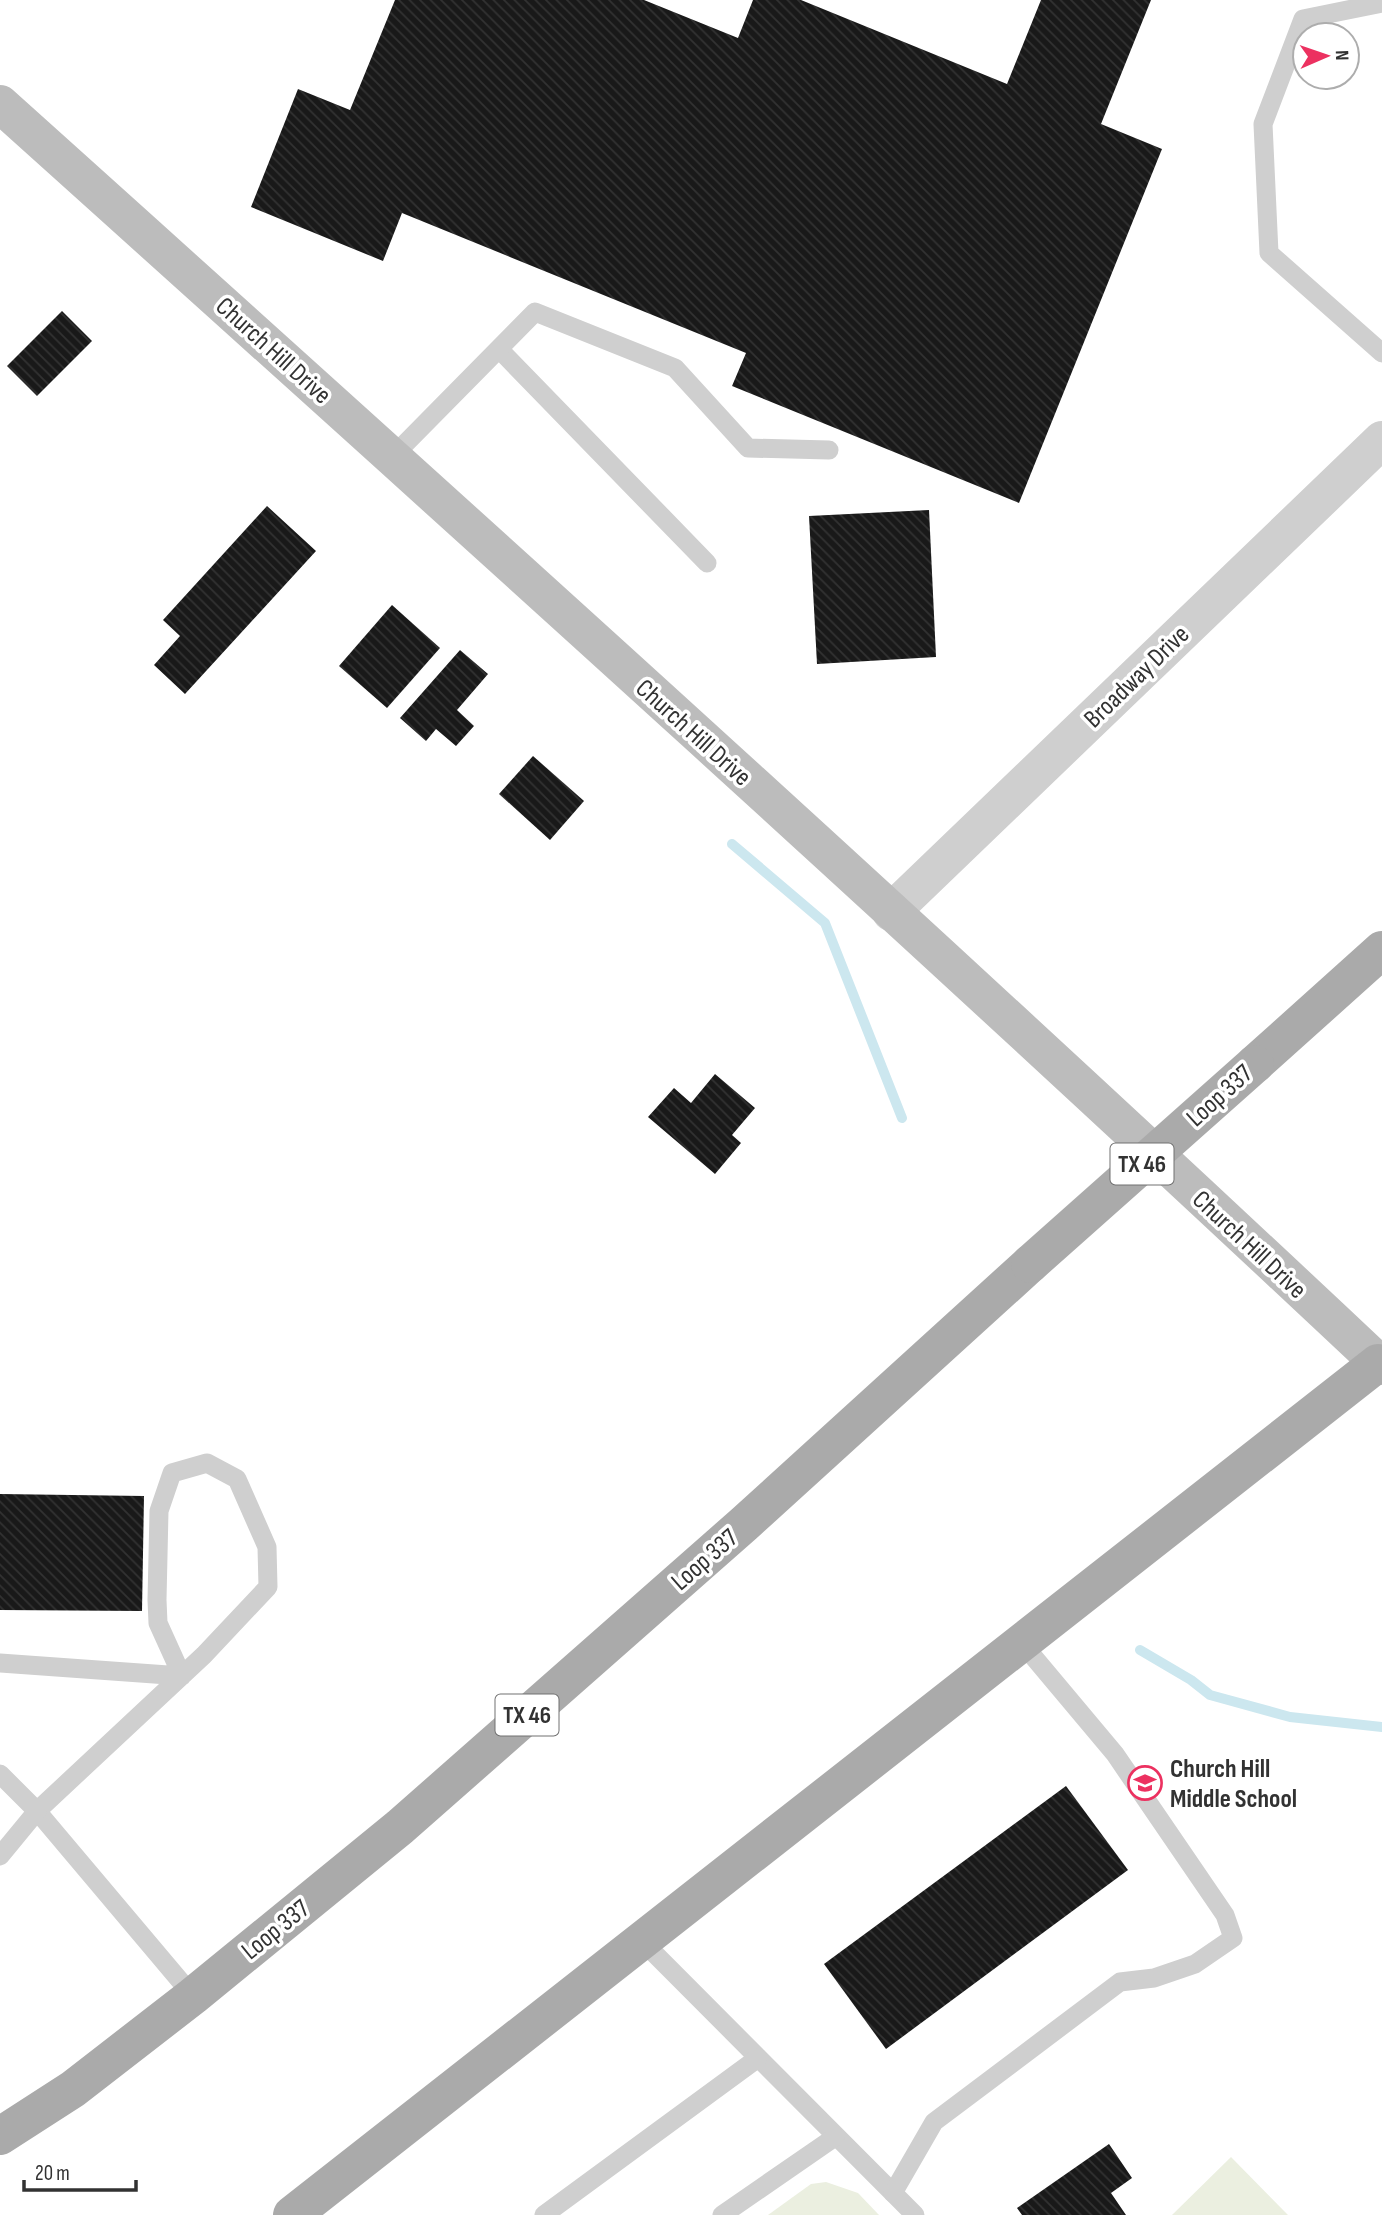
<svg xmlns="http://www.w3.org/2000/svg" width="1382" height="2215" font-family="'Sofia Sans Condensed',sans-serif">
<defs>
<pattern id="building-back-hatch" width="6" height="6" patternUnits="userSpaceOnUse" patternTransform="scale(1.75)"><rect width="6" height="6" fill="#191919"/><path d="M-1 5l2 2M0 0l6 6M5-1l2 2" fill="none" stroke="#323232"/></pattern>
</defs>
<rect width="100%" height="100%" fill="#fff"/>
<g fill="#ebefe0">
<path d="M1231,2157l57,58h-116z"/>
<path d="M826,2182l32,11 21,22h-111l43,-31z"/>
</g>
<g fill="none" stroke-linecap="round" stroke-linejoin="round">
<g stroke="#cce7ef" stroke-width="10">
<path d="M732,844l93,79 77,195"/>
<path d="M1140,1650l51,30 19,15 80,22 92,10"/>
</g>
</g>
<g fill="url(#building-back-hatch)">
<path d="M395,0h249l94,38 15,-38h48l206,84 34,-84h110l-50,124 61,25 -143,354 -287,-117 14,-33 -344,-140 -19,48 -132,-54 47,-118 52,21z"/>
<path d="M62,311l30,30 -55,55 -30,-30z"/>
<path d="M267,506l49,45 -131,143 -31,-29 26,-29 -17,-16z"/>
<path d="M929,510l7,147 -119,7 -8,-148z"/>
<path d="M392,605l48,43 -53,60 -48,-42z"/>
<path d="M460,650l28,24 -31,36 17,16 -18,20 -20,-17 -10,12 -26,-23z"/>
<path d="M533,756l51,45 -34,39 -51,-46z"/>
<path d="M715,1074l40,34 -23,27 9,8 -26,31 -67,-57 26,-29 17,15z"/>
<path d="M0,1494l144,2 -2,115 -142,-1z"/>
<path d="M1066,1786l62,84 -242,179 -62,-85z"/>
<path d="M1109,2144l23,34 -21,15 15,22h-104l-5,-7z"/>
</g>
<g fill="none" stroke-linecap="round" stroke-linejoin="round">
<g stroke="#cfcfcf" stroke-width="19">
<path d="M1382,3l-79,16 -40,105 6,129 113,100"/>
<path d="M499,349l208,214"/>
<path d="M392,457l143,-145 140,56 73,80 81,2"/>
<path d="M0,1663l182,13 -24,-53 -1,-23 2,-89 13,-38 35,-10 30,16 30,68 1,40 -64,68 -167,156 156,185"/>
<path d="M0,1774l37,37 -37,45"/>
<path d="M642,1941l273,274"/>
<path d="M893,2193l41,-71 186,-140 34,-4 41,-14 38,-26 -8,-23 -110,-161 -93,-111"/>
<path d="M544,2215l214,-157"/>
<path d="M722,2215l113,-78"/>
</g>
<path stroke="#cfcfcf" stroke-width="38" d="M891,912l491,-472"/>
<path stroke="#bcbcbc" stroke-width="38" d="M0,104c464,417 928,835 1382,1262"/>
<g stroke="#aaa" stroke-width="38">
<path d="M1255,1064l127,-114"/>
<path d="M0,2136l73,-47 120,-93 207,-169 344,-303 286,-260"/>
<path d="M292,2215l1086,-852"/>
</g>
<path stroke="#aaa" stroke-width="38" d="M1030,1264l225,-200"/>
</g>
<defs>
<g id="school-ring" transform="scale(1.75)"><circle r="9.5" fill="#fff" stroke="#ec3160" stroke-width="1.5"/><path d="M0-5L7-2L0 1L-7-2ZM-4 1L0 2.5L4 1V4Q0 6-4 4Z" fill="#ec3160"/></g>
</defs>
<g fill-rule="evenodd">
<use href="#school-ring" x="1145" y="1783"/>
</g>
<g text-anchor="middle" stroke-width="7" stroke-linejoin="round" paint-order="stroke">
<g fill="#fff" stroke="#707070" stroke-width="2">
<rect x="1110.5" y="1143.5" width="63" height="41" rx="5"/>
<rect x="495.5" y="1694.5" width="63" height="41" rx="5"/>
</g>
<g font-size="24" font-weight="bold" fill="#323232">
<text x="1142" y="1172">TX 46</text>
<text x="527" y="1723">TX 46</text>
</g>
<g font-size="26" fill="#323232" stroke="#fff">
<text transform="translate(274 350) rotate(42)" y="9">Church Hill Drive</text>
<text transform="translate(1136 676) rotate(-44)" y="9">Broadway Drive</text>
<text transform="translate(694 732) rotate(42)" y="9">Church Hill Drive</text>
<text transform="translate(1219 1095) rotate(-42)" y="9">Loop 337</text>
<text transform="translate(1250 1244) rotate(43)" y="9">Church Hill Drive</text>
<text transform="translate(704 1559) rotate(-41)" y="9">Loop 337</text>
<text transform="translate(275 1929) rotate(-39)" y="9">Loop 337</text>
</g>
<g font-size="26" font-weight="bold" fill="#323232" stroke="#fff" text-anchor="start">
<text x="1170" y="1777">Church Hill<tspan x="1170" dy="30">Middle School</tspan></text>
</g>
</g>
<g transform="translate(1326 56) rotate(88)"><circle r="33" fill="#ffffff" stroke="#adadad" stroke-width="2"/>
<path d="M0-5L12 26L0 18L-12 26Z" fill="#ec3160"/>
<text y="-10" font-size="19" font-weight="bold" text-anchor="middle" fill="#323232">N</text>
</g>
<path d="M24 2180v10h112v-10" fill="none" stroke="#323232" stroke-width="3.5"/>
<text x="35" y="2180" font-size="21" fill="#323232" stroke="#ffffff" stroke-width="5" paint-order="stroke">20 m</text>
</svg>
